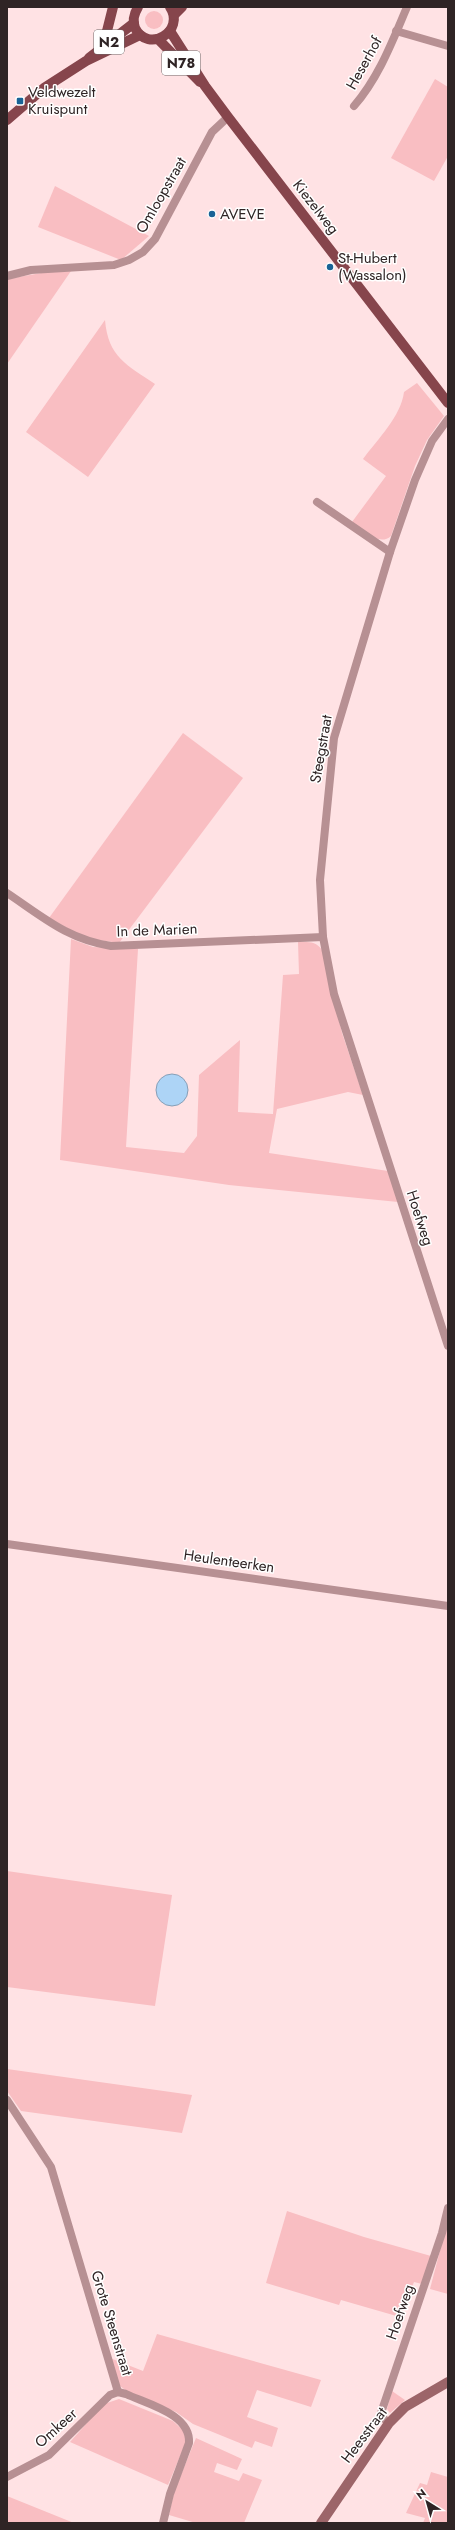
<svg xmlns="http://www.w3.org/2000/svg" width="455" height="2530" font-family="Jost,sans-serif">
<rect width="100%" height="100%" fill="#ffe2e4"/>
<g fill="#f9bec2">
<circle cx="154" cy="20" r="9"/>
<path d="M435,79l13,8v69l-14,25 -43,-23z"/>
<path d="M55,186l94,50 -28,24 -83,-33z"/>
<path d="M71,271l-64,93v-85l40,-7z"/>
<path d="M105,320c3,37 22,45 50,64l-67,93 -62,-45z"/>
<path d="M417,383l27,33 -17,24 -12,26 -24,70c-12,11 -28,-6 -39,-14l34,-46 -23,-17c15,-20 38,-43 41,-67z"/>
<path d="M183,733l60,45 -124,165 -34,-5 -36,-20z"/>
<path d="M71,939l22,8 45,2 -12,198 58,6 13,-17 2,-61 41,-35 -2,72 35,2 10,-139 16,-1 -1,-32c11,0 18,-1 24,8l20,83 21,62 -15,-3 -71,17 -8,44 119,18 10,31 -169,-17 -169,-25z"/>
<path d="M7,1871l165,24 -17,111 -148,-19z"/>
<path d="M7,2069l185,26 -10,38 -161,-22 -14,-20z"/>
<path d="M287,2211l77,26 67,19 -9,28 -8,-2 -14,35 -59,-17 -2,5 -73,-22z"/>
<path d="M448,2220v74l-18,-5z"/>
<path d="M157,2334l164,46 -10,27 -54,-17 -10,27 31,11 -6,19 -17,-6 -3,7 -59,-24 -17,-12 -47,-19 -9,-7 -10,-28 33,13z"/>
<path d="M392,2391l13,9 -15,13 -3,-4z"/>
<path d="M119,2399l54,22 13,12v9l-18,43 -98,-43 34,-38z"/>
<path d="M196,2438l46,21 -5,11 -20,-7 -3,9 25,9 4,-8 19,7 -18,43h-48l-27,-8 5,-23z"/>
<path d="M431,2472l17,5v46h-25l2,-5 -19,-5 14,-30 7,2z"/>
<path d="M7,2496l67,27h-67z"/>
</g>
<circle fill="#add4f6" stroke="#879fb7" cx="172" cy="1090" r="16"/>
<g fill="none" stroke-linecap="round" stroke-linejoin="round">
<g stroke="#b79093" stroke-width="8">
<path d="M396,31l52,15"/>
<path d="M354,106c25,-29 38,-64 53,-99"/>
<path d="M7,276l24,-6 83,-5 15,-5 14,-8 12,-13 57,-107 16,-15"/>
<path d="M448,419l-16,22 -17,39 -25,72 -56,186 -14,142 3,57 11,57 114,352"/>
<path d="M317,502l73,50"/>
<path d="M7,893c36,24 60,46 104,53l212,-9"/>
<path d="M7,1544l441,62"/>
<path d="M7,2100l44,67 67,225"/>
<path d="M389,2423l-7,-6 -1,-4 61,-180 6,-25"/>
<path d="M7,2477l42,-22 61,-60 8,-3 8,2c21,10 65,20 63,49l-19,51 -7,29"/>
</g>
<path stroke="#9c6569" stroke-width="10" d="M321,2523l68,-100 16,-16 43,-25"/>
<g stroke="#86454c" stroke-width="10">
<path d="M138,7c-4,7 -6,13 -3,21 13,26 51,3 35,-21"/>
<path d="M174,15l8,-8"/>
<path d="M170,31l35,55 23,31 220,286"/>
<path d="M158,39l42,43"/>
<path d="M99,48l8,-17 6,-24"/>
<path d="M89,58l45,-35"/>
<path d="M7,120l37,-32 42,-27 54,-26"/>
</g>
</g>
<g fill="#196396" stroke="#fff" stroke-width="1.5">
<rect x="16" y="97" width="8" height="8" rx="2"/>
<circle cx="212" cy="214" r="4"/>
<circle cx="330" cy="267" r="4"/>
</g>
<g text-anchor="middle" stroke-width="3" stroke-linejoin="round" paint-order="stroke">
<g fill="#fff" stroke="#6d6666" stroke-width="1">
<rect x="94" y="30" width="30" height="24" rx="3"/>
<rect x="162" y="51" width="38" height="24" rx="3"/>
</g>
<g font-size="14" font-weight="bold" fill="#2f2425">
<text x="109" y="47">N2</text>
<text x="181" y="68">N78</text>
</g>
<g font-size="15" fill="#2f2425" stroke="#fff">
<text transform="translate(364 63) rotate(-61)" y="5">Heserhof</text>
<text transform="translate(161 195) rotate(-60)" y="5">Omloopstraat</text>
<text transform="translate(316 207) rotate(52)" y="5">Kiezelweg</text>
<text transform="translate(321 749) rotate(-80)" y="5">Steegstraat</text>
<text transform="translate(157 930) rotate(-2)" y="5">In de Marien</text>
<text transform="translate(420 1218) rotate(72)" y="5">Hoefweg</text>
<text transform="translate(229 1561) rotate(8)" y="5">Heulenteerken</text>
<text transform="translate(400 2312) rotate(-71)" y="5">Hoefweg</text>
<text transform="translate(112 2323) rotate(73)" y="5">Grote Steenstraat</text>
<text transform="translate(56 2428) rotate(-42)" y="5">Omkeer</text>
<text transform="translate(364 2435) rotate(-53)" y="5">Heesstraat</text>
</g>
<g font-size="15" fill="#2f2425" stroke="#fff" text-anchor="start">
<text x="28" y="97">Veldwezelt<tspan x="28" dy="17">Kruispunt</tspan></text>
<text x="220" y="219">AVEVE</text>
<text x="338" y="263">St-Hubert<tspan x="338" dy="17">(Wassalon)</tspan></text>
</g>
</g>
<rect width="455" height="2530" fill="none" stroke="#2f2425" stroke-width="16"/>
<g transform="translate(427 2502) rotate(323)" stroke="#ffffff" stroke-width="3" paint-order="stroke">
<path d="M0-3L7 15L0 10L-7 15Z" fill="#2f2425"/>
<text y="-6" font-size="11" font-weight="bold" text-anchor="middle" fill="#2f2425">N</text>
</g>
</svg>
